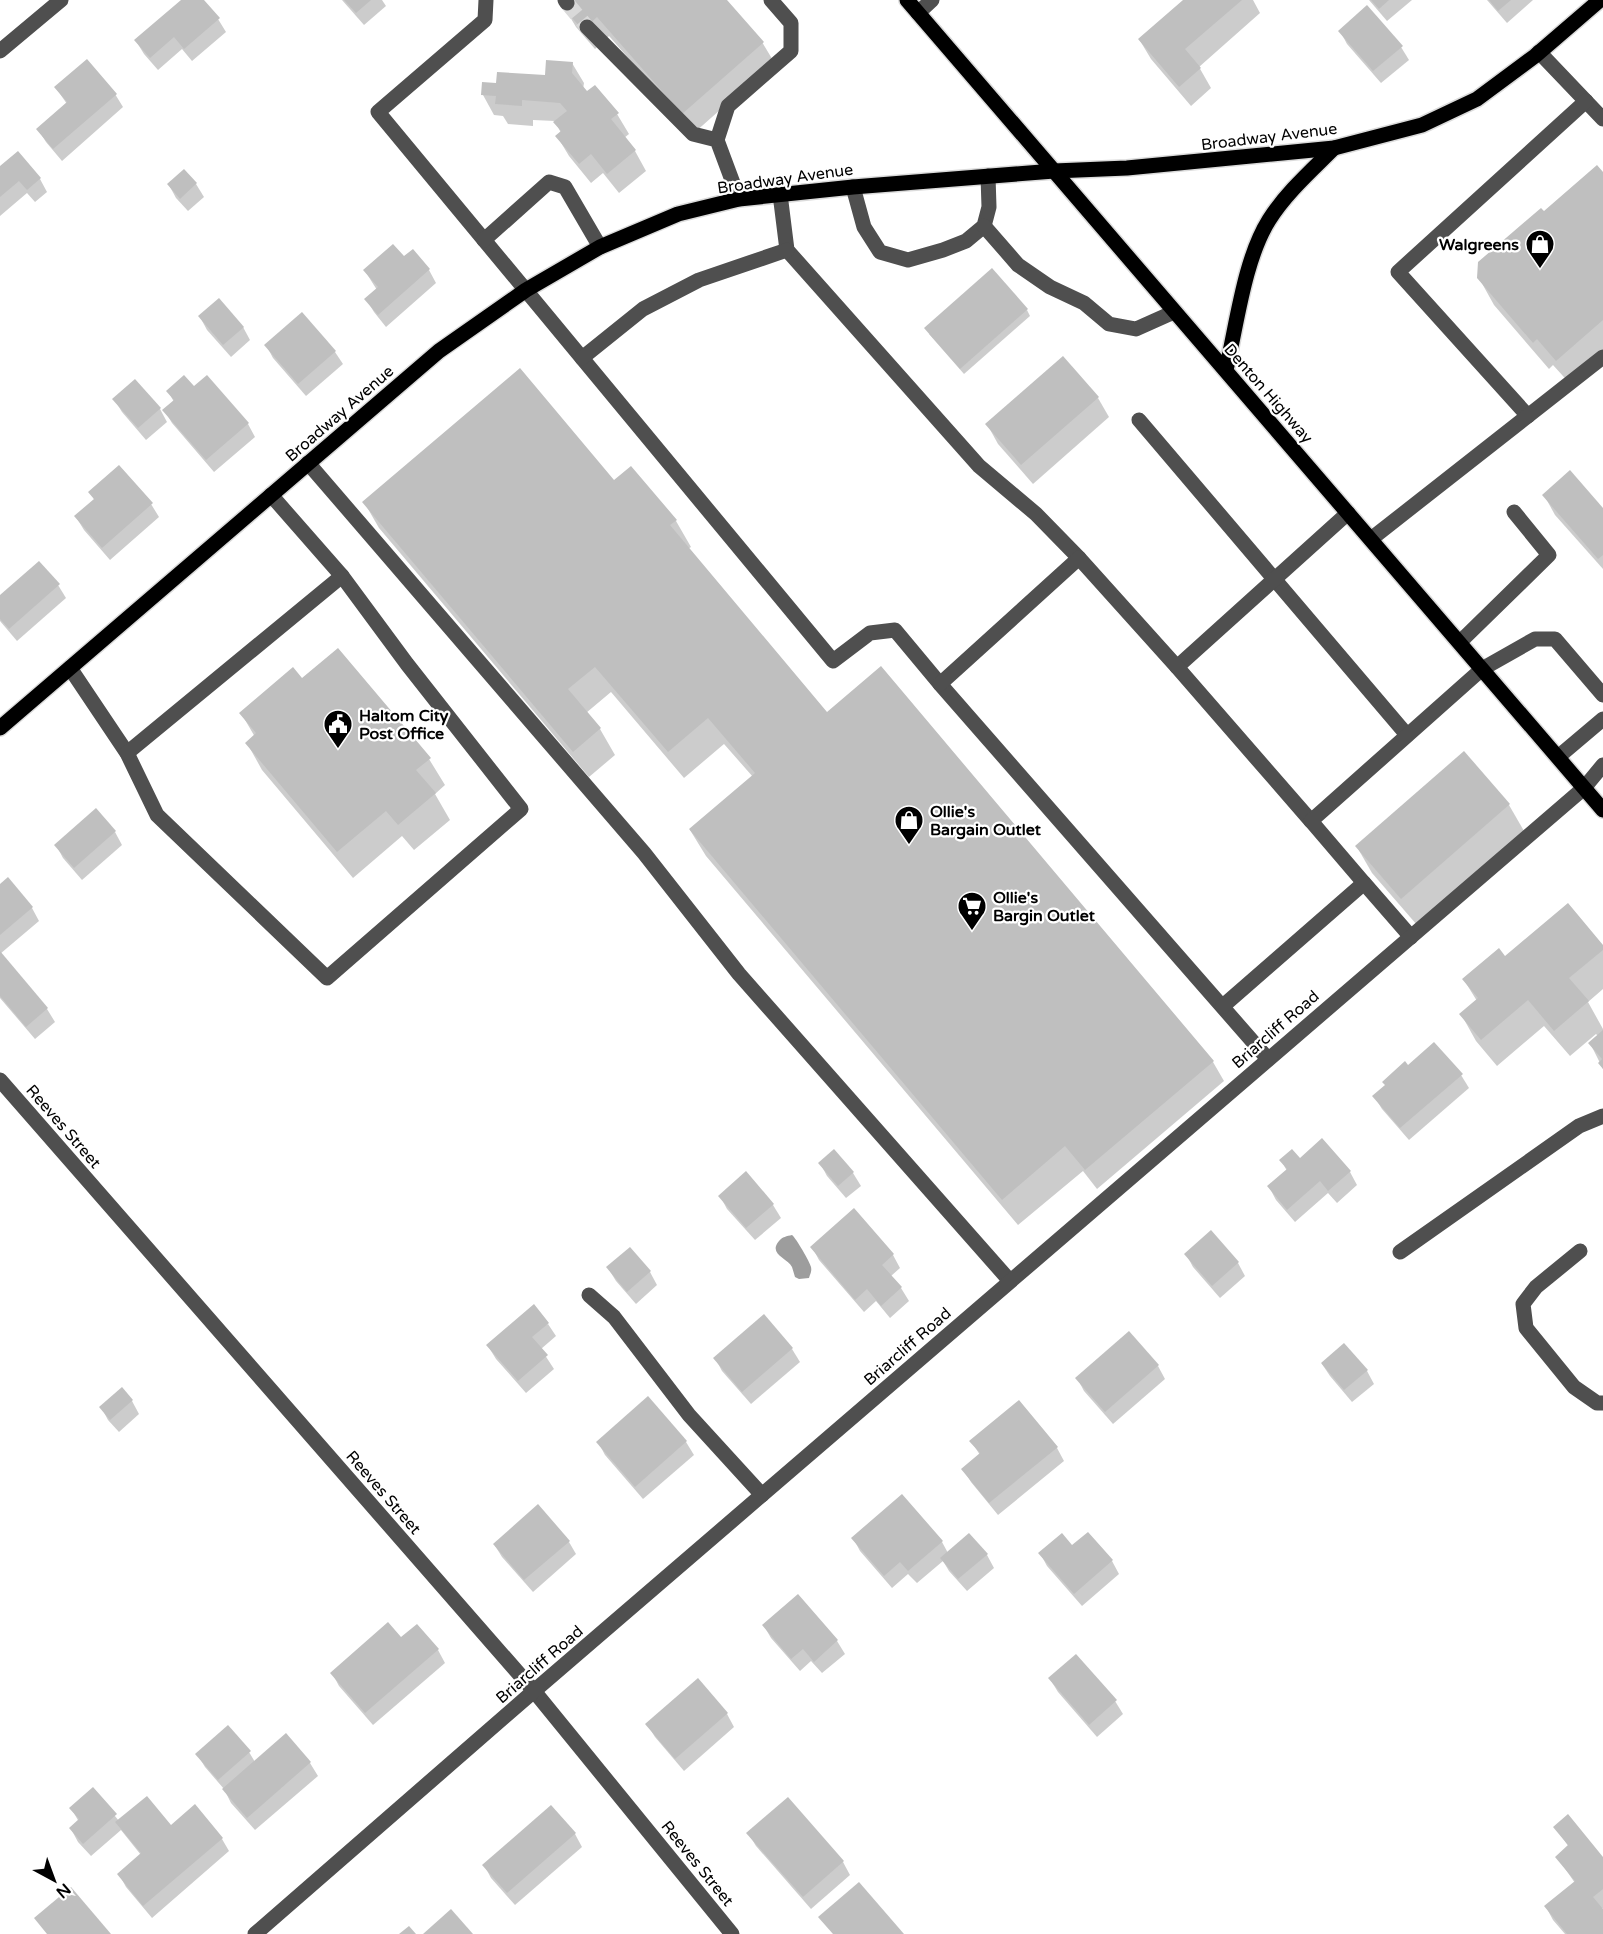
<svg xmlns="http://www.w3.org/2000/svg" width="1603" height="1934" font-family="'Varela Round',sans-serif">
<rect width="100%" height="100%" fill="#fff"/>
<path fill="#9d9d9d" d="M792,1235c4,3 18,27 19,32 1,5 -1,7 -2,11l-10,1 -4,-2c-1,-3 -2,-7 -3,-10 -5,-9 -24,-13 -13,-26 3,-4 8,-5 13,-6z"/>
<g fill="#0003">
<path d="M183,0h19l16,19 8,13 -34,29 -10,-12 -24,21 -14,-16 -8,-13z"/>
<path d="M342,0h40l4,6 -22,19z"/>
<path d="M725,0l37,42 12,20 -80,71 -85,-97 -14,13 -19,-22 -12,-20z"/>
<path d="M1185,0h68l7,13 -61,54 12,21 -20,18 -40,-47 -12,-20z"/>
<path d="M1369,0h43l-25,21z"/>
<path d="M1487,0h46l-26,23z"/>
<path d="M1340,31l61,16 8,13 -28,23 -34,-39z"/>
<path d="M572,63l12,20 -1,6 34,25 12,20 -5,4 11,13 11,20 -27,22 -16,-20 -12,10 -22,-27 -12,-20 4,-3 -6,-12 -22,-1v6l-25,-2 -5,-8 -9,-1 -11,-20 15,-10 49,-8z"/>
<path d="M56,88l59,6 8,13 -61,54 -16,-19 -8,-13 29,-25z"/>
<path d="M18,153l22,26 7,13 -12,10 -8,-9 -27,23v-48z"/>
<path d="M184,171l12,13 8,13 -16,14 -12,-13 -7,-13z"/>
<path d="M1603,174v186l-31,26 -19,-21 -4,4 -55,-64 -15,-27 65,-65z"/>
<path d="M413,251l16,19 7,13 -50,44 -12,-15 -8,-13 11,-9 -12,-19 39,-12z"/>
<path d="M1027,310l3,6 -66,58 -35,-40z"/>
<path d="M200,317l43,10 7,13 -19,17 -24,-27z"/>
<path d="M266,345l69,7 8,12 -37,32 -33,-38z"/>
<path d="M194,389l54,35 7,13 -41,35 -42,-49 -8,-13 10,-8 -6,-11z"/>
<path d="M1098,398l11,19 -76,67 -35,-40 -11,-20z"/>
<path d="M114,399l46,10 7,13 -21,18 -24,-28z"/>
<path d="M614,482l62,39 15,26 -3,2 139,165 386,348 11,19 -127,108 -14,-18 -65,54 -312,-369 -16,-26 63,-53 -29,-33 -40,34 -73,-86 -25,21 14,16 15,26 -26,22 -210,-249 -15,-26z"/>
<path d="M90,492l61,12 8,13 -49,43 -26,-30 -8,-13 19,-16z"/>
<path d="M1544,495l59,15v59l-48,-54z"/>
<path d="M58,585l8,13 -49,43 -17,-20v-24z"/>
<path d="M302,680l127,79 16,26 -10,9 15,26 -36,30 -12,-14 -49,42 -91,-108 -15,-27 8,-6 -14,-24z"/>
<path d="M1464,753l45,52 15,26 -107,94 -45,-52 -15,-26z"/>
<path d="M115,832l7,13 -40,35 -19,-22 -7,-13z"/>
<path d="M0,886l32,22 7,13 -39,33 47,55 8,13 -20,17 -35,-41z"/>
<path d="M1603,947v42l-15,13 15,27v40l-13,-26 8,-7 -2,-2 -26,22 -26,-30 -47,40 -21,-25 -15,-27 16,-13 -13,-21 41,-22z"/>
<path d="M1408,1067l53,8 8,13 -60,52 -27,-31 -8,-13z"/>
<path d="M834,1151l19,22 8,13 -15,12 -19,-22 -7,-13z"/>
<path d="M1281,1160h19l50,12 7,13 -20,18 -9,-10 -33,29 -19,-22 -7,-13 18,-16z"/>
<path d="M720,1196l53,9 8,13 -26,22 -28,-31z"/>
<path d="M853,1210l40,45 7,13 -9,8 10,12 8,13 -19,17 -14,-17 -12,11 -45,-52 -7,-13z"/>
<path d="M1211,1232l27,31 7,13 -25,22 -27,-31 -7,-13z"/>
<path d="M608,1268l42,4 7,13 -21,19 -20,-23z"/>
<path d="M548,1324l8,12 -15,13 13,20 -28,24 -30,-34 -8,-13z"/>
<path d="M792,1349l8,13 -49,42 -29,-33 -7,-13z"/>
<path d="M1322,1364l45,7 7,13 -22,18 -22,-26z"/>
<path d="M1158,1366l7,13 -52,45 -29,-33 -7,-13z"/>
<path d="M122,1389l10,12 7,13 -20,18 -11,-12 -7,-13z"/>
<path d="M648,1398l38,44 8,13 -51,44 -38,-44 -7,-13z"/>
<path d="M971,1441l86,7 7,13 -66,54 -27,-33 -8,-13 17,-14z"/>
<path d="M902,1496l40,46 6,11 39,2 7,13 -27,23 -18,-20 -6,-10 -26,22 -9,-9 -16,14 -32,-37 -7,-13z"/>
<path d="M1088,1534l24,27 7,13 -37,32 -35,-40 -7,-13 32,-6z"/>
<path d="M569,1542l7,12 -43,38 -31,-35 -8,-13z"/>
<path d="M798,1596l39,45 8,13 -23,19 -11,-12 -11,10 -29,-33 -7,-12z"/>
<path d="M401,1639l37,11 7,13 -72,62 -34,-39 -7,-13z"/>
<path d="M1050,1679l65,22 8,13 -26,23 -39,-45z"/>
<path d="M727,1714l7,13 -50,44 -29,-34 -8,-13z"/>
<path d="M286,1736l24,27 8,13 -63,54 -24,-27 -7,-14 -19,-22 -8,-13 52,-2 6,10z"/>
<path d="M93,1789l26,32 52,6 51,12 7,12 -77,67 -26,-31 -7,-13 22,-19 -20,-25 -30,26 -13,-14 -7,-13 8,-7 -8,-14z"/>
<path d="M551,1807l24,27 7,13 -67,58 -24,-27 -7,-13z"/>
<path d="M1555,1827l48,32v49l-1,1 1,2v23h-38l-12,-14 -7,-13 29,-24 -18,-26 12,-10z"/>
<path d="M748,1833l95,29 7,13 -39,34 -55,-63z"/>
</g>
<g fill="#bfbfbf">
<path d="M181,0h23l16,18 -36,31 -10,-12 -24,21 -16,-18z"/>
<path d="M344,0h27l-15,13z"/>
<path d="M570,0h157l37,42 -82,72 -85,-97 -14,13 -21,-23z"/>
<path d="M1183,0h59l-57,49 16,19 -22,19 -41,-48z"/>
<path d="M1371,0h18l-10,9z"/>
<path d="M1489,0h22l-13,11z"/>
<path d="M1367,5l36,41 -30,25 -35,-40z"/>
<path d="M87,59l30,35 -64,55 -17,-20 31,-27 -13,-15z"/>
<path d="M546,60l27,2 -1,11 15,18 8,-6 24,28 -8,6 25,31 -29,24 -16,-20 -12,10 -24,-28 6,-5 -8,-9 14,-11 -7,-8 -38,-3v6l-27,-2 1,-8 -15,-1 1,-13 14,1 1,-11 48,3z"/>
<path d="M18,151l23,27 -14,12 -8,-9 -19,16v-31z"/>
<path d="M1597,165l6,7v148l-47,41 -19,-22 -4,4 -56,-65 1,-16 63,-54 3,3z"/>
<path d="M184,169l13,14 -17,16 -13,-15z"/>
<path d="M393,244l11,12 9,-7 17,20 -52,46 -14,-16 14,-12 -15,-17z"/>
<path d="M992,268l36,41 -68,60 -36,-41z"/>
<path d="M219,298l25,29 -21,18 -25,-29z"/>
<path d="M302,312l34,39 -38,33 -34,-39z"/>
<path d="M1063,356l36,41 -78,68 -36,-41z"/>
<path d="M520,368l94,112 17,-14 46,54 -7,5 157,187 54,-46 333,395 -129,109 -20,-24 -63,54 -313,-371 66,-56 -47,-55 -40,34 -73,-85 -27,22 33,39 -28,24 -211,-250z"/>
<path d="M184,375l10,11 13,-11 42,48 -43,37 -44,-50 12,-10 -8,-9z"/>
<path d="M135,379l26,29 -23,20 -26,-29z"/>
<path d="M119,465l34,38 -51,45 -28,-32 20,-17 -6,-7z"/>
<path d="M1570,470l33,38v47l-5,4 -56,-64z"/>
<path d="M39,561l21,23 -51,45 -9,-10v-24z"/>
<path d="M338,648l93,110 -15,12 20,23 -38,32 -12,-14 -49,41 -92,-109 11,-10 -17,-20 54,-46 9,11z"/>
<path d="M1464,751l46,53 -109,95 -46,-53z"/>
<path d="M96,808l20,23 -42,37 -20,-23z"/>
<path d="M8,877l25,30 -33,28v-51z"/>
<path d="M1568,903l35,42v5l-34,28 20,23 -35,30 -26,-31 -47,40 -22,-26 19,-16 -16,-19 37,-31 6,8z"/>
<path d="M0,951l48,57 -22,19 -26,-31z"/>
<path d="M1603,1030v39l-5,-6 4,-4 -14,-16z"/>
<path d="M1434,1042l29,32 -63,54 -28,-32 13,-11 -3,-3 23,-21 3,4z"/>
<path d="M1322,1138l29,33 -23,20 -8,-10 -33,29 -20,-24 20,-17 -8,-9 13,-11 8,9z"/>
<path d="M834,1149l20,23 -16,14 -20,-23z"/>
<path d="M746,1171l28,33 -28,24 -28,-32z"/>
<path d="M854,1208l40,46 -12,11 20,22 -21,19 -14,-17 -12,11 -45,-53z"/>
<path d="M1211,1230l28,32 -27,24 -28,-32z"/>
<path d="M630,1247l21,24 -24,21 -21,-25z"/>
<path d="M534,1304l15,19 -17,14 16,18 -30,26 -32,-36z"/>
<path d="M764,1314l29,34 -51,44 -29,-34z"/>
<path d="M1129,1331l30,34 -54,47 -30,-34z"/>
<path d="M1344,1343l24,27 -24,20 -23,-27z"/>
<path d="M122,1387l11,13 -23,20 -11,-13z"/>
<path d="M648,1396l39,45 -52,46 -39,-45z"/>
<path d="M1019,1400l39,47 -69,56 -28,-34 19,-16 -11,-12z"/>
<path d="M902,1494l41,47 -35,30 -8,-9 -16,14 -33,-38z"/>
<path d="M538,1504l32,37 -46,39 -31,-36z"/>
<path d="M1088,1532l25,28 -39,34 -36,-41 24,-20 10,12z"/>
<path d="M969,1533l19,21 -30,25 -18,-21z"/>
<path d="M798,1594l40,46 -24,22 -11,-13 -12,10 -29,-34z"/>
<path d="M388,1622l13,15 16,-13 22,25 -74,64 -35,-40z"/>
<path d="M1076,1654l41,46 -28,25 -41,-47z"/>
<path d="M698,1678l30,35 -53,46 -30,-35z"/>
<path d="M228,1725l23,26 -33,29 -23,-26z"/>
<path d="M286,1733l25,29 -64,56 -25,-29z"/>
<path d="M93,1787l24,27 -34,30 -14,-16 10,-9 -10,-11z"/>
<path d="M147,1796l24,29 24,-21 28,34 -80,68 -26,-32 24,-21 -26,-31z"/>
<path d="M788,1797l56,64 -41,36 -57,-64z"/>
<path d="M551,1805l25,28 -69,60 -25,-28z"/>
<path d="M1568,1814l35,43v32l-10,8 10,12v25h-36l-23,-28 31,-25 -20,-24 13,-12 -15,-18z"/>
<path d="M859,1882l45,52h-71l-15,-17z"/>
<path d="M71,1887l40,47h-64l-13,-16z"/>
<path d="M451,1909l22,25h-50z"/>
<path d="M409,1926l7,8h-17z"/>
</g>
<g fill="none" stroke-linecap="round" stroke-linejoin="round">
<path stroke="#d9d9d9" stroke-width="15" stroke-dasharray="15 8" stroke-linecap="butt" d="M567,3l20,24"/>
<g stroke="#dbdbdb" stroke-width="18">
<g id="major">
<path d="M907,0l696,810"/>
<path d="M1226,370c11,-46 18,-110 43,-150 17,-27 42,-49 65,-72"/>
<path d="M0,728l439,-377 87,-61 74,-43 78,-33 61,-15 114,-12 201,-16 73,-3 207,-20 88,-23 55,-26 58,-43 65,-56"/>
</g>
</g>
<g stroke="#4f4f4f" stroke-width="15">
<path d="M486,0l-1,20 -107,92 455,549 37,-28 25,-3 45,54 328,375"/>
<path d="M565,0l2,3"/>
<path d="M918,13l14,-13"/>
<path d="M587,27l106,107 24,6 22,59"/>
<path d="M0,51l61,-51"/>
<path d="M1539,52l64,67"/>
<path d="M717,140l11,-34 63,-55v-28l-20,-23"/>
<path d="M853,187l11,40 16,25 28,8 35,-10 23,-9 18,-15 5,-19 -1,-31"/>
<path d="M780,194l7,56 192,216 57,48 43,44"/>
<path d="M984,226l34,39 32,22 34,16 25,21 27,5 38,-17"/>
<path d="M484,240l65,-58 16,5 35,60"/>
<path d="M582,358l61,-49 56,-29 88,-30"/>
<path d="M1528,416l-130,-144 188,-171"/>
<path d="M1139,420l268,315"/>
<path d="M308,463l336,390 95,121 271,307"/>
<path d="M1371,539l232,-182"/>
<path d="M1460,642l89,-87 -35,-43"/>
<path d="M1177,667l171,-154"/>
<path d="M70,668l57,85 30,62 170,163 194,-169 -114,-145 -65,-88 -71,-81"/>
<path d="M940,684l139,-126 98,109 134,154"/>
<path d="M127,753l215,-177"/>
<path d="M1558,757l45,-38"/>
<path d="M1364,883l-53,-62 171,-152 53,-30h20l48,56"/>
<path d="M1223,1006l141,-123 47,54"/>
<path d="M0,1080l534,611 198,243"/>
<path d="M1580,1251l-44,36 -13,17 3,24 48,59 23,16h6"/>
<path d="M1400,1252l179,-126 24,-10"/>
<path d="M589,1295l25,22 75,98 73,80"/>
<path d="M255,1934l279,-243 1050,-903 19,-23"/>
</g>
<use href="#major" stroke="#000" stroke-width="15"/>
</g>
<defs>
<g id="shop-pin" transform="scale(1.5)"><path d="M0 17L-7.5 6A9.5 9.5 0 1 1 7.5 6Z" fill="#000" stroke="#fff"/><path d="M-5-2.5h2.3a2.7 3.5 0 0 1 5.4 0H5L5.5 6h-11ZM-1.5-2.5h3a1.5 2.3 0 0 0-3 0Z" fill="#fff"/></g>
<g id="civic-pin" transform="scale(1.5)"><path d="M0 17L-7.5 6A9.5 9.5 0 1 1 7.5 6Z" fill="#000" stroke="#fff"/><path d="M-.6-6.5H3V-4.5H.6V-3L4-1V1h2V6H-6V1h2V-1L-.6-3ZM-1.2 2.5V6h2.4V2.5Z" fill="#fff"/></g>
<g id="supermarket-pin" transform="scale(1.5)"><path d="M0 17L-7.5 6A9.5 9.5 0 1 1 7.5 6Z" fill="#000" stroke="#fff"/><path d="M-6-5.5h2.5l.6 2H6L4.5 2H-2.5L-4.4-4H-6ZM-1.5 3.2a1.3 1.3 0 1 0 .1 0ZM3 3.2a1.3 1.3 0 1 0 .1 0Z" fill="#fff"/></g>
</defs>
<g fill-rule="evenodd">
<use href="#shop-pin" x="1540" y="244"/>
<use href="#civic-pin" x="338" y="724"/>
<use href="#shop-pin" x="909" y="820"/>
<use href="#supermarket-pin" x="972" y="906"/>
</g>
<g text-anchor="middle" stroke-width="4.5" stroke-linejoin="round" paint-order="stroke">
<g font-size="16" fill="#000" stroke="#fff">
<text transform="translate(1269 136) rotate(-7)" y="6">Broadway Avenue</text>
<text transform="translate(785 178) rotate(-8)" y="6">Broadway Avenue</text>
<text transform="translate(1269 393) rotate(49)" y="6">Denton Highway</text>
<text transform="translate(339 413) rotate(-41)" y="6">Broadway Avenue</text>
<text transform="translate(1275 1029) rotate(-41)" y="6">Briarcliff Road</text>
<text transform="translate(64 1126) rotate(49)" y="6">Reeves Street</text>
<text transform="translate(907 1346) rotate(-41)" y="6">Briarcliff Road</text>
<text transform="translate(384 1492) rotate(49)" y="6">Reeves Street</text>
<text transform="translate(539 1664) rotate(-41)" y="6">Briarcliff Road</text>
<text transform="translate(698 1863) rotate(51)" y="6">Reeves Street</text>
</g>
<g font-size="16" font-weight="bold" fill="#000" stroke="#fff" text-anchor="start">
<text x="1519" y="250" text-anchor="end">Walgreens</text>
<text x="359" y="721">Haltom City<tspan x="359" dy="18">Post Office</tspan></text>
<text x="930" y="817">Ollie's<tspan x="930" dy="18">Bargain Outlet</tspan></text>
<text x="993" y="903">Ollie's<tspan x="993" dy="18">Bargin Outlet</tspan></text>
</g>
</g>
<g transform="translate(54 1880) rotate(139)" stroke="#ffffff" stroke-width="4.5" paint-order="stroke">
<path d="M0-4.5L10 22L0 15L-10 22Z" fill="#000000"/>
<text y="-9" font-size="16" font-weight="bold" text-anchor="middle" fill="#000000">N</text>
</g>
</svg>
